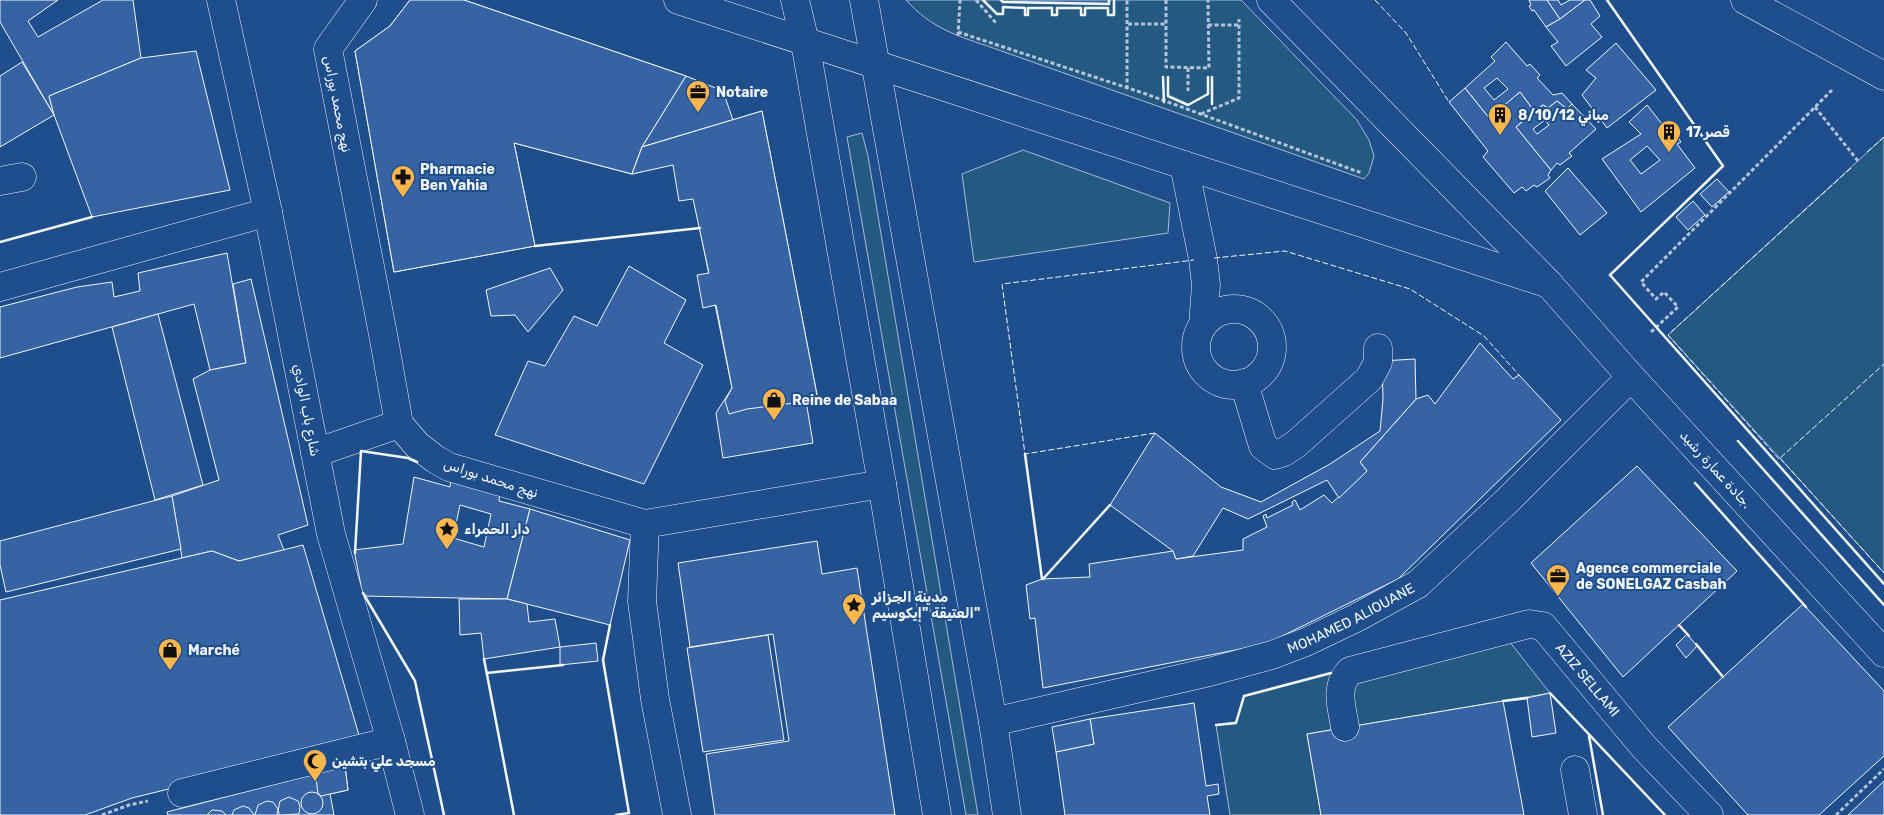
<svg xmlns="http://www.w3.org/2000/svg" width="1884" height="815" font-family="Rubik,Vazirmatn,sans-serif">
<rect width="100%" height="100%" fill="#1f4e8c"/>
<g fill="#245a82" stroke="#a8bbd7">
<path d="M906,0h335l116,120 12,20 5,16 -5,17 -5,6 -371,-131c-35,-12 -61,-19 -87,-48z"/>
<path d="M862,133l6,23 110,659h-12l-119,-678z"/>
<path d="M1884,137v436l-216,-238z"/>
<path d="M1023,150l147,53 -2,30 -194,29 -12,-88z"/>
<path d="M1509,641l41,52 -243,41 14,81h-91l-14,-90 20,-3 8,-26 87,-23z"/>
</g>
<path fill="#3b69a3" stroke="#a8bbd7" d="M1001,0h108v4l-106,-2z"/>
<g fill="#3563a3" stroke="#f2f6ff" fill-rule="evenodd">
<path d="M0,0h58l-30,21 10,16 65,-37h30l8,58 -92,38 5,19 -54,-93z"/>
<path d="M410,0h54l222,76 -44,71 -10,27 -118,-31 21,103 -141,26 -39,-221 35,-25z"/>
<path d="M410,0h54l222,76 -44,71 -10,27 -118,-31 21,103 -141,26 -39,-221 35,-25z"/>
<path d="M1529,0h18l13,19 -14,8 -12,-17 -2,1 -3,-5 2,-1z"/>
<path d="M1547,0h11l3,5 9,-5h15l-25,19z"/>
<path d="M1585,0h5l10,16 -9,8 11,13 -36,29 -15,-20 7,-4 -12,-15 14,-8z"/>
<path d="M1506,42l21,24 3,-2 10,11 -3,3 16,17 9,-2 10,11 -5,5 -10,-8 -9,7 -5,-3 -9,6 -14,-19 -31,26 -24,-30 30,-27 -4,-4zM1497,78l11,11 -14,11 -10,-12z"/>
<path d="M1616,43l40,47 -49,38 -25,-33 14,-17 -10,-8z"/>
<path d="M196,51l34,139 -138,27 -38,-102 -5,-19 92,-38z"/>
<path d="M22,62l32,53 -54,32v-71z"/>
<path d="M686,76l37,15 10,29 -91,27z"/>
<path d="M1465,88l24,30 31,-26 14,19 -18,16 35,43 -3,5 2,3 -13,9 -3,-2 -8,6 -4,-4 -8,6 -31,-36 5,-6 -39,-49z"/>
<path d="M1557,101l10,8 5,-5 24,25 -27,24 3,3 -12,9 -3,-2 -6,7 -35,-43 27,-22 5,3zM1545,120l4,5 -12,9 -4,-5z"/>
<path d="M1647,105l15,19 6,-2 13,20 -4,2 18,24 -54,44 -39,-53 39,-25 -12,-12zM1647,146l13,14 -19,14 -11,-14z"/>
<path d="M762,111l56,289 -12,1 7,42 -90,15 -7,-45 16,-25 -46,-227 -54,13 10,-27z"/>
<path d="M762,111l56,289 -71,9 -18,5 -4,-13 7,-13 -16,-83 -13,3 -6,-33 12,-2 -16,-74 -14,2 -6,-36 -41,9 10,-27z"/>
<path d="M1568,168l39,45 -27,22 -35,-44z"/>
<path d="M1717,179l12,13 -17,15 -12,-13z"/>
<path d="M1693,201l12,14 -17,15 -12,-13z"/>
<path d="M227,253l19,110 -36,7 -16,-66 -194,54v-51l77,-20 35,-5 2,15 26,-6 -2,-18z"/>
<path d="M629,266l57,34 -22,43 39,22 -59,119 -149,-49 33,-74 17,5 29,-50 23,10z"/>
<path d="M550,268l13,22 -35,42 -13,-17 -24,1 -5,-26z"/>
<path d="M251,279l57,246 -30,10 6,15 -45,11 -27,-10 -30,7 -10,-62 47,-16 -26,-101 17,-9 36,-7 -13,-79z"/>
<path d="M158,314l45,171 -48,15 -43,-173z"/>
<path d="M1480,343l33,36 6,-4 42,45 -163,159 -132,65 -223,44 -8,-70 -5,1 -4,-34 16,-6 48,-2 -1,-13 84,-13 3,8 67,-9v-11l24,-12 -4,-11 3,-2 1,4 26,-13 -1,-3 3,-2 5,10 24,-15 8,8 35,-32 -7,-9 56,-63 12,-4 7,9z"/>
<path d="M1415,359l1,40 -56,63 7,9 -28,27 -12,-18 -79,39 -25,-11 -30,48 -17,3 -3,-8 -63,-46 45,-72 66,54 40,15 69,-38 50,-33 3,-32 -1,-38z"/>
<path d="M1637,466l100,105 -114,106 -92,-114z"/>
<path d="M414,477l36,10 1,-10 49,15 -1,9 31,8 -23,90 -144,-3 -9,-46 49,-6zM460,505l31,9 -7,33 -31,-9z"/>
<path d="M172,496l9,53 -175,43 -6,-27v-24z"/>
<path d="M530,509l100,31 -20,85 -103,-26z"/>
<path d="M817,541l5,33 35,-6 38,247h-180l-9,-61 83,-13 -16,-107 -83,13 -12,-84z"/>
<path d="M303,545l58,197 -229,56 -47,17h-85v-215l212,-49 27,10z"/>
<path d="M459,599h48l20,5 2,18 26,-3 5,28 -76,12 -3,-26 -21,2z"/>
<path d="M1803,604l81,87v65l-65,59h-71l-80,-88z"/>
<path d="M1687,634l10,12 -11,12 -10,-13z"/>
<path d="M768,635l16,105 -81,12 -16,-104z"/>
<path d="M596,643l2,18 -38,4v-18z"/>
<path d="M1550,693l6,40 -24,4 -5,-39z"/>
<path d="M1503,701l21,114h-203l-14,-81z"/>
<path d="M1194,703l12,83 12,-2 1,10 -12,2 3,19h-145l-9,-63 38,-8 -4,-25z"/>
<path d="M1090,719l4,25 -38,8 -4,-25z"/>
<path d="M344,759l4,31 -18,4 4,21h-166l-1,-3 148,-38 -1,-8z"/>
<path d="M344,759l4,31 -27,6 -3,-3 -4,-27z"/>
<path d="M1884,781v34h-36z"/>
<circle cx="312" cy="803" r="11"/>
<path d="M289,797l9,4 2,5 -1,8 -19,1 -2,-4 2,-10z"/>
<path d="M267,801l6,1 2,3 3,4 -1,6h-22l3,-10z"/>
<path d="M243,806l6,2 5,7h-22l2,-5z"/>
<path d="M212,810l10,1 4,4h-19z"/>
</g>
<g fill="none" stroke-linecap="round" stroke-linejoin="round">
<g stroke="#f2f6ff" stroke-width="29">
<g id="minor">
<path d="M221,0l47,212 63,322 60,207 19,74"/>
<path d="M363,0l-35,49 55,285 16,90 18,21 18,14 14,8 196,57 237,-40"/>
<path d="M1745,0l139,76"/>
<path d="M1184,165l19,94 3,26 -3,40"/>
<path d="M0,181l22,-4"/>
<path d="M0,287l268,-75"/>
<circle cx="1234" cy="347" r="38"/>
<path d="M1244,383l19,63 12,9 9,-3 12,-8 73,-65 9,-17v-14"/>
<path d="M315,453l84,-29"/>
<path d="M645,524l-3,77 13,98 22,116"/>
<path id="s1" d="M993,722l216,-50 63,-17 34,-13 50,-24 62,-34 90,-84 123,-123"/>
<path id="s2" d="M1345,727c-3,-20 -11,-40 5,-56l179,-47 14,2 101,121 65,68"/>
<path d="M1575,770l8,45"/>
<path d="M182,793l209,-52"/>
</g>
</g>
<g stroke="#f2f6ff" stroke-width="29">
<g id="major">
<path d="M678,0l871,284"/>
<path d="M795,0l10,42 77,442 55,331"/>
<path d="M864,0l129,722 14,93"/>
<path d="M1271,0l278,284 82,93 253,276"/>
</g>
</g>
<g stroke="#b3c4dc" stroke-width="3" stroke-dasharray="4 2.5" stroke-linecap="butt">
<path d="M976,0l20,23"/>
<path d="M1166,0v67l43,1 -1,-68"/>
<path d="M1128,24h38"/>
<path d="M1208,25h31"/>
<path d="M958,32l188,62 213,78 1,-4"/>
<path d="M958,36l2,-36"/>
<path d="M1188,68v23"/>
<path d="M1127,89v-89"/>
<path d="M1815,107l43,54"/>
<path d="M1201,114l38,-16v-79"/>
<path d="M1651,332l27,-25 -14,-15 -8,7 -15,-17 192,-193"/>
<path d="M102,815l27,-10 19,-4"/>
<path d="M1836,815l48,-46"/>
</g>
<use href="#minor" stroke="#1f4e8c" stroke-width="28"/>
<use href="#major" stroke="#1f4e8c" stroke-width="28"/>
<g stroke="#f2f6ff" stroke-width="1" stroke-dasharray="6 2.5" stroke-linecap="butt">
<path d="M1375,0l31,33 43,69"/>
<path d="M1867,152l17,-15"/>
<path d="M1851,168l-183,167 111,124 105,-95"/>
<path d="M1214,258l71,-7 125,38 74,47 35,39"/>
<path d="M1155,433l-130,21 -23,-170 192,-24"/>
<path d="M1780,458l104,115"/>
</g>
<g stroke="#f2f6ff" stroke-width="2.5">
<path d="M983,0l14,14h6v-7l22,1v7h3v-7h24v7h5v-7h24v7h4v-7h23v7h6v-15"/>
<path d="M1001,0l2,2 106,2v-4"/>
<path d="M1607,0l116,166 -113,109"/>
<path d="M1163,77l1,25"/>
<path d="M1168,77v19l20,9 20,-11v-17"/>
<path d="M1212,77v27"/>
<path d="M0,242l92,-25"/>
<path d="M535,246l165,-18"/>
<path d="M1610,275l274,309"/>
<path d="M1738,441l146,164"/>
<path d="M1025,454l17,125"/>
<path d="M1695,483l111,124"/>
<path d="M355,553l6,-102 47,7 9,4"/>
<path d="M1043,579l67,-74"/>
<path d="M363,593l52,88 29,134"/>
<path d="M610,625l-7,35 26,153 -13,2"/>
<path d="M1679,625l10,11"/>
<path d="M1696,644l27,33"/>
<path d="M484,659l30,156"/>
<path d="M487,673l76,-8"/>
<path d="M1550,693l115,122"/>
<path d="M1503,701l24,-3"/>
<path d="M1216,725l20,-2 8,-27 87,-23"/>
<path d="M1589,736l14,79"/>
</g>
</g>
<defs>
<g id="office-pin" transform="scale(1.25)"><path d="M0 17L-7.5 6A9.5 9.5 0 1 1 7.5 6Z" fill="#ffb74d" stroke="#1f4e8c"/><path d="M-6-3h4V-5.5h4V-3h4V5H-6ZM-1-4.5V-3h2v-1.5ZM-6 0V1H6V0Z" fill="#111"/></g>
<g id="building-pin" transform="scale(1.25)"><path d="M0 17L-7.5 6A9.5 9.5 0 1 1 7.5 6Z" fill="#ffb74d" stroke="#1f4e8c"/><path d="M-4-6H4V6H1V3H-1V6H-4ZM-2.5-4.3h1.7v1.8h-1.7ZM.8-4.3h1.7v1.8H.8ZM-2.5-1h1.7V.8h-1.7ZM.8-1h1.7V.8H.8Z" fill="#111"/></g>
<g id="pharmacy-pin" transform="scale(1.25)"><path d="M0 17L-7.5 6A9.5 9.5 0 1 1 7.5 6Z" fill="#ffb74d" stroke="#1f4e8c"/><path d="M-2-6h4v4h4v4h-4v4h-4v-4h-4v-4h4Z" fill="#111"/></g>
<g id="shop-pin" transform="scale(1.25)"><path d="M0 17L-7.5 6A9.5 9.5 0 1 1 7.5 6Z" fill="#ffb74d" stroke="#1f4e8c"/><path d="M-5-2.5h2.3a2.7 3.5 0 0 1 5.4 0H5L5.5 6h-11ZM-1.5-2.5h3a1.5 2.3 0 0 0-3 0Z" fill="#111"/></g>
<g id="sight-pin" transform="scale(1.25)"><path d="M0 17L-7.5 6A9.5 9.5 0 1 1 7.5 6Z" fill="#ffb74d" stroke="#1f4e8c"/><path d="M0-6L1.8-2.2L6-1.7L2.9 1.2L3.7 5.4L0 3.3L-3.7 5.4L-2.9 1.2L-6-1.7L-1.8-2.2Z" fill="#111"/></g>
<g id="mosque-pin" transform="scale(1.25)"><path d="M0 17L-7.5 6A9.5 9.5 0 1 1 7.5 6Z" fill="#ffb74d" stroke="#1f4e8c"/><path d="M3.5-4.9A6 6 0 1 0 3.5 4.9A5 5 0 1 1 3.5-4.9Z" fill="#111"/></g>
</defs>
<g fill-rule="evenodd">
<use href="#office-pin" x="698" y="92"/>
<use href="#building-pin" x="1500" y="115"/>
<use href="#building-pin" x="1669" y="132"/>
<use href="#pharmacy-pin" x="403" y="177"/>
<use href="#shop-pin" x="774" y="400"/>
<use href="#sight-pin" x="447" y="529"/>
<use href="#office-pin" x="1558" y="576"/>
<use href="#sight-pin" x="854" y="605"/>
<use href="#shop-pin" x="170" y="650"/>
<use href="#mosque-pin" x="315" y="761"/>
</g>
<g text-anchor="middle" stroke-width="4" stroke-linejoin="round" paint-order="stroke">
<g font-size="14" font-weight="bold" fill="#f2f6ff" stroke="#1f4e8c" text-anchor="start">
<text x="716" y="97">Notaire</text>
<text x="1518" y="120">مباني 8/10/12</text>
<text x="1686" y="137">قصر 17</text>
<text x="420" y="174">Pharmacie<tspan x="420" dy="16">Ben Yahia</tspan></text>
<text x="792" y="405">Reine de Sabaa</text>
<text x="464" y="534">دار الحمراء</text>
<text x="1576" y="573">Agence commerciale<tspan x="1576" dy="16">de SONELGAZ Casbah</tspan></text>
<text x="872" y="602">مدينة الجزائر<tspan x="872" dy="16">العتيقة "إيكوسيم"</tspan></text>
<text x="188" y="655">Marché</text>
<text x="332" y="766">مسجد علي بتشين</text>
</g>
<g font-size="14" fill="#f2f6ff" stroke="#1f4e8c">
<text transform="translate(338 104) rotate(79)" y="5">نهج محمد بوراس</text>
<text transform="translate(307 410) rotate(79)" y="5">شارع باب الوادي</text>
<text transform="translate(1716 469) rotate(48)" y="5">جادة عمارة رشيد.</text>
<text transform="translate(491 478) rotate(18)" y="5">نهج محمد بوراس</text>
<text dy="5" stroke="none"><textPath href="#s1" startOffset="374">MOHAMED ALIOUANE</textPath></text>
<text dy="5" stroke="none"><textPath href="#s2" startOffset="328">AZIZ SELLAMI</textPath></text>
</g>
</g>
</svg>
